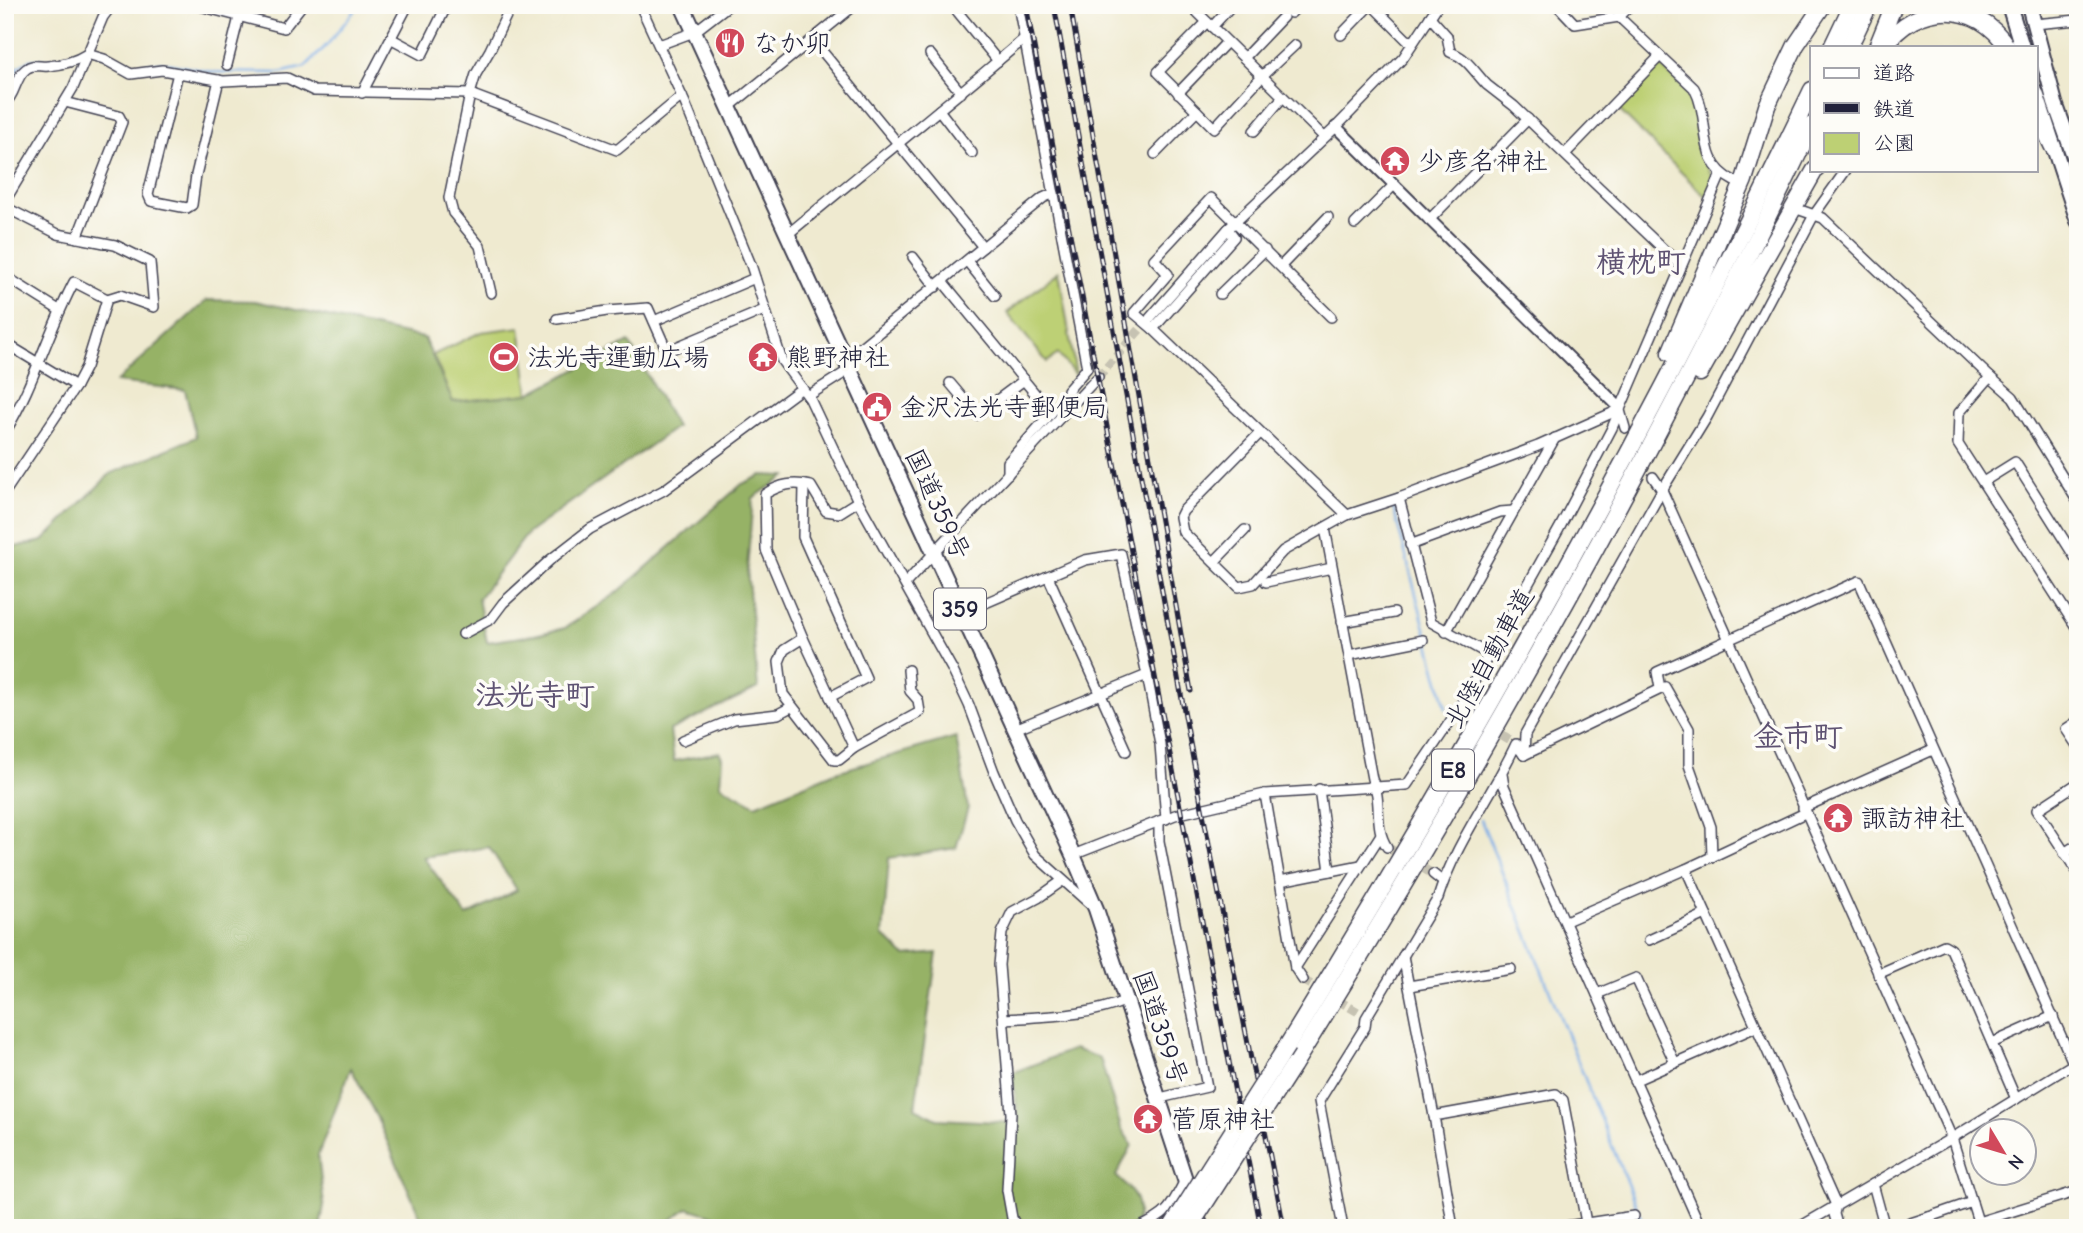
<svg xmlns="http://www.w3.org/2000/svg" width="2083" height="1233" font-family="'Comic Neue','Klee One',sans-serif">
<rect width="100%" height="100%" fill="#fdfcf7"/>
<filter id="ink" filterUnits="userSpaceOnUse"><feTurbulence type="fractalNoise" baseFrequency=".0143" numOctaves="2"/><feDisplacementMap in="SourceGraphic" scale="14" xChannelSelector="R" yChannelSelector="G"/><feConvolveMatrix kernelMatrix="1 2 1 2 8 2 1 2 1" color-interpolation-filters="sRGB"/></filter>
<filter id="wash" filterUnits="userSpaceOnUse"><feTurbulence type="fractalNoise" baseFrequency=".00686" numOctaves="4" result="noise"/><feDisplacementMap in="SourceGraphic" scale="28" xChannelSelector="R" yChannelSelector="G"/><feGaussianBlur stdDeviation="1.57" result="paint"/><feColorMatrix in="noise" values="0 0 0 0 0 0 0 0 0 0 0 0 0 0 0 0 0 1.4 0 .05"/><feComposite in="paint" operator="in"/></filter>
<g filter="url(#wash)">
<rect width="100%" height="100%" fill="#efead0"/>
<g fill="#bdd074" stroke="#707958" stroke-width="2">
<path d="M1660,65l33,32 12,66 7,12 1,6 -7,16 -89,-89 40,-42z"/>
<path d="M1059,271l17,105 -18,-22 -11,8 -40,-49z"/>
<path d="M520,327l9,67 -76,8 -20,-47 48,-23z"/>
</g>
<path fill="#96b266" stroke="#5c6a50" stroke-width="2" fill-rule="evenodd" d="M207,300l48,1 169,37 29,64 76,-8 100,-52 47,85 -148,106 -50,66 9,43 47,-7 31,-7 52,-35 125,-109 20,-9 24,1 -33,22 -6,71 11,119 -88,42 4,31 45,-9 3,5 -2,28 36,20 77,-32 123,-36 12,71 -12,40 -67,10 -6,77 22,21 32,-3 -22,155 22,11 82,4 -7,-50 62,-24 26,9 21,70 11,17 -16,31c19,17 27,26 19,52h-381l-66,-20 -29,20h-237l-3,-14 -42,-96 -26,-50 -33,87 6,50 -4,23h-315v-679l38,-8 67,-67 86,-37 -11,-47 -69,-8zM489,847l28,43 -50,26 -44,-59z"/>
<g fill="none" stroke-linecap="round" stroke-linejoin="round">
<g stroke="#7aace6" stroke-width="2.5">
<path d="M91,49l43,17 27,-4 51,10 67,1 26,-6 22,-22 32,-40"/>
<path d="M5,92l13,-25 12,-7h27l28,-10"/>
<path d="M1393,507l53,201"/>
<path d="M1481,820l164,408"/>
</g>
</g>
</g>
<g filter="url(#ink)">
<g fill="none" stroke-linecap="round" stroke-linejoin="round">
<g stroke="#c6c2b2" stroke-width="9" stroke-dasharray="9 4.5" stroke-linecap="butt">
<path d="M1098,377l51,-58"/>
<path d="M1490,729l26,15"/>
<path d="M1387,847l46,27"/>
<path d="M1303,980l57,33"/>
</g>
<g stroke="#414051" stroke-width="12">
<g id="minor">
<path d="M196,5l88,23 18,-23"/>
<path d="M640,5l45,98 66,162 31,96 28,38 48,102 94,168 17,36 25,67 21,48 20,35 57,51"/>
<path d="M952,5l46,56"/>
<path d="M1018,5l69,363 -19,22v5l-17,18"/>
<path d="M1190,5l133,131"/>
<path d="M1372,5l35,35 6,1"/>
<path d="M1557,5l18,19 44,-7 75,71c18,33 1,74 40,93"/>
<path d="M1291,13l8,-8"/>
<path d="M1430,17l17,19 3,16c18,6 24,20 37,33 9,7 18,14 27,21l167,160"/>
<path d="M1619,17l12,-12"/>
<path d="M1207,22l-49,50 56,56 48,-52 33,-31"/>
<path d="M2034,24l44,-4"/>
<path d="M1212,27l20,-22"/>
<path d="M1341,35l29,-30"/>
<path d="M392,39l30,16 23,-46 -7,-4"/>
<path d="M813,40l170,207 -138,113"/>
<path d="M659,45l35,-13 35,-27"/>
<path d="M930,54l31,39"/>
<path d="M1244,58l39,-41"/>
<path d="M227,65l12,-48"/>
<path d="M178,73l-30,121 3,7 36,7 5,-3 4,-30 23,-95"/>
<path d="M362,93l46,-88"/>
<path d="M1178,93l49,-51"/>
<path d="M65,102l54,14 3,6 -45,116"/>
<path d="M5,103c11,-9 10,-26 21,-34 7,-6 14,-2 22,-3 13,-1 28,-5 39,-12l17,5 27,15 31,-4 61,11 64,-3 27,13 156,3 147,56 65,-54"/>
<path d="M729,107l126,-102"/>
<path d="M939,110l33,43"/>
<path d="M1254,131l29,-34"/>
<path d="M1155,154l42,-43"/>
<path d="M1565,154l95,-98"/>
<path d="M5,201l68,-113 30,-71 9,-12"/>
<path d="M5,207l53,27 57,11 35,17 4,45 -34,-12 -13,4 -21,68 -10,19 -71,106"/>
<path d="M1800,210l23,8 167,159 23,20 65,105"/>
<path d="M1429,220l99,-101"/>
<path d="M1355,224l39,-39"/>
<path d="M1228,229l6,8 -81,92 194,186"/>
<path d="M788,234c79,-66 159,-129 237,-196"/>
<path d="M983,247l60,-49 11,-5"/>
<path d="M913,257l23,30"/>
<path d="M967,261l28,35"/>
<path d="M1281,266l47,-49"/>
<path d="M5,276l54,34"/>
<path d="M943,282l108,131 -43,49v12"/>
<path d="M491,293l-11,-47 -27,-33 -4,-15 21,-104 6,-20 14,-24 17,-36 8,-9"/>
<path d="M1220,294l45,-44"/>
<path d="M1150,318l78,-89 108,-102 67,-69 35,-53"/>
<path d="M557,319l50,-8 41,-3 19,43 97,-41"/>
<path d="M654,321l101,-43"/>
<path d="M1153,329l-19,-16 34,-39 -14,-15 57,-61 120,119"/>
<path d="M5,343l71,43"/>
<path d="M1990,377l-31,36 -1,31 120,186"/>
<path d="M950,383l27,32 47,-35"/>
<path d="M808,396l41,-26"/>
<path d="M1619,407l6,21"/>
<path d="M5,432c29,-47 43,-101 69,-150l33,17"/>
<path d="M1260,433l-77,78 -3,6 3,15 56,55 14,-3 30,-33 64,-36 52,-17 139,-52 74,-33 6,-5"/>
<path d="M1653,477l9,13 290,648 -154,90"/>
<path d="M1983,482l32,-20 63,100"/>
<path d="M804,485l-1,52 63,141 -36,19"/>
<path d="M1399,498l32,124 57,32"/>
<path d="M858,501l-19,12 -13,-2 -15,-25c-18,-4 -30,-2 -46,8l1,56 37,88 51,110 66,-36 -2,-12 -8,-9 -2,-21"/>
<path d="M1325,528l47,251c11,21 1,47 15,68"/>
<path d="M1410,545l90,-33 13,-1"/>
<path d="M1214,562l31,-32"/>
<path d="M1048,576l78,175"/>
<path d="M1266,582l66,-14"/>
<path d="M905,584l193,-207"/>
<path d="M962,613l123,-53 36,-6 26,121 -132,54"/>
<path d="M1342,622l52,-9"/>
<path d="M1446,632l109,-194"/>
<path d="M463,634l28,-15 12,-16 47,-43 40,-31 74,-39 138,-102"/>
<path d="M803,638l-19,12 -5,12 4,32 51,66h5l15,-12"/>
<path d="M1349,655l74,-15"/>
<path d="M1147,675l13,69 6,75"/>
<path d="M1660,688l-3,-16 202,-91 219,493"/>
<path d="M1458,710l13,7"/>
<path d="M2078,721l-12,8 12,18"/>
<path d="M683,740l51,-21 44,-5 13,-7"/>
<path d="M1524,755l1,-21 137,-244 45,-73 107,-202 32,-45"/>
<path d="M1524,755l141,-68 24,42v36l22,62 1,30"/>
<path d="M1502,774l2,12 197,442"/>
<path d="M2078,783l-41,27 41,63"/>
<path d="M1319,789l11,82"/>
<path d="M1265,794l30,174 8,12"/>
<path d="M1803,808l130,-58"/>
<path d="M1159,821v20l48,246 -47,11"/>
<path d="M2064,853l14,-9"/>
<path d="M1073,855l102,-40 90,-21 142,-9 51,-75 101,-181 53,-101 109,-254"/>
<path d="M1686,869l150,336 -2,9 4,14"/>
<path d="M1433,874l10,8"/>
<path d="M1280,881l81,-16"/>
<path d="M1566,921l120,-52 119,-56"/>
<path d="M1649,940l57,-26"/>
<path d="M1403,956l31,160 19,112"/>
<path d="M1295,968l85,-132"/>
<path d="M1878,974l66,-29 7,4 65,150"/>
<path d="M1409,986l102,-17"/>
<path d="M1597,994l39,-16 39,85"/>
<path d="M1004,1019c42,-3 83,-2 123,-19"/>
<path d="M1992,1043l61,-27"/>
<path d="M1634,1081l122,-54"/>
<path d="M1434,1116l122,-22 7,6 24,128"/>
<path d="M1873,1184l12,44"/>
<path d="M1929,1217l43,-15"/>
<path d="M1978,1222l100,-31"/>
<path d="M1017,1228l-5,-10 -5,-28 4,-76 -12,-149 3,-32 10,-21 26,-14 24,-17"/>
<path d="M1138,1228c30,-13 33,-20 47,-48"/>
<path d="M1343,1228l-24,-127 46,-74 1,-9 72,-120c17,-55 54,-102 78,-154l8,11"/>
<path d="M1553,1228l81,-12"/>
<path d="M1895,1228l34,-11 3,11"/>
<path d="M1980,1228l-28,-90 126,-77"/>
</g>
</g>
<g stroke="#414051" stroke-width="14">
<path id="tertiary" d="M1336,127l283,280"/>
</g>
<g stroke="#414051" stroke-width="18">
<g id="trunk">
<path d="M682,5l391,850 23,54 105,319"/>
<path d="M2009,5l13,42"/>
<path d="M2029,5l26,98 23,64"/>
<path d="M2036,93l42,128"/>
</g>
</g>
<g stroke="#414051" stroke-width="19">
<g id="motorway">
<path d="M1832,47l20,-42"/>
<path d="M1849,47l20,-42"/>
<path d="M1877,47l17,-42"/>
<path d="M1884,47c32,-47 94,-47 123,0"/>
<path d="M2036,112l17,35"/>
<path d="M1670,353l74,-173 23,-74 29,-61 27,-40"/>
<path d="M1700,373l115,-203"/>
<path d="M1287,1046c191,-310 368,-627 525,-956"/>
<path d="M1293,1066c189,-304 365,-617 519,-941"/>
</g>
</g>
<use href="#minor" stroke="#fff" stroke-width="9"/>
<use href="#tertiary" stroke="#fff" stroke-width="10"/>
<use href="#trunk" stroke="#fff" stroke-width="14"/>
<use href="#motorway" stroke="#fff" stroke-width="16"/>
<g stroke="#22223b" stroke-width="5">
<g id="rail">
<path d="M1026,5l235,1223"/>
<path d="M1054,5l148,803 82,420"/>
<path d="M1070,5l121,686"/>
</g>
</g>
<use href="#rail" stroke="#fdfcf7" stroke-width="2.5" stroke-dasharray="8" stroke-linecap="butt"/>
<g stroke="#414051" stroke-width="19" stroke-linecap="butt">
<g id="motorway-bridge">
<path d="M1171,1228l116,-182"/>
<path d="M1189,1228l104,-162"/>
</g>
</g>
<use href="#motorway-bridge" stroke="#fff" stroke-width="16"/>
</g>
</g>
<defs>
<g id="restaurant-disc" transform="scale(1.575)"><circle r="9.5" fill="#d1495b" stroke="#fdfcf7"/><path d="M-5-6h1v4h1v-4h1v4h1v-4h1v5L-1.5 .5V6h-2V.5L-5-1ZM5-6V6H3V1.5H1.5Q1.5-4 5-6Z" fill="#fff"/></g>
<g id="temple-disc" transform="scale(1.575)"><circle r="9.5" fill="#d1495b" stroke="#fdfcf7"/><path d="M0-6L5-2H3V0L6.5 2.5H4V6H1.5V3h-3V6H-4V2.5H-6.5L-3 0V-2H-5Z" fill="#fff"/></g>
<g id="stadium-disc" transform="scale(1.575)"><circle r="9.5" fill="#d1495b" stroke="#fdfcf7"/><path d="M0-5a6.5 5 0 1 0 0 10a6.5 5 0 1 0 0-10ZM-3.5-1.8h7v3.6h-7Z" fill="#fff"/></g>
<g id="civic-disc" transform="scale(1.575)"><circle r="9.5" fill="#d1495b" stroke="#fdfcf7"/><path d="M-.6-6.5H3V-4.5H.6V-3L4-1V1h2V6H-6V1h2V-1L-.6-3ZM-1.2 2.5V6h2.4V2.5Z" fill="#fff"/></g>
</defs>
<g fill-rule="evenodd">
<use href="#restaurant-disc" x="730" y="43"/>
<use href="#temple-disc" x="1395" y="161"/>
<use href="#stadium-disc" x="504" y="357"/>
<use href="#temple-disc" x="763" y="357"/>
<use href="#civic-disc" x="877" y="407"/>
<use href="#temple-disc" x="1838" y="818"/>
<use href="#temple-disc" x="1148" y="1119"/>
</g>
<g text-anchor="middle" stroke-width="7" stroke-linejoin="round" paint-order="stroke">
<g fill="#fdfcf7" stroke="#646373" stroke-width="2">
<rect x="934" y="588.5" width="52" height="41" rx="5"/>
<rect x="1432" y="749.5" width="42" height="41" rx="5"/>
</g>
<g font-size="24" font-weight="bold" fill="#22223b">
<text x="960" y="617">359</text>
<text x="1453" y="778">E8</text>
</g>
<g font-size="26" fill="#22223b" stroke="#fdfcf7" text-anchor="start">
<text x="753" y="52">なか卯</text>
<text x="1418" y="170">少彦名神社</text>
<text x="527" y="366">法光寺運動広場</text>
<text x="786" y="366">熊野神社</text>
<text x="900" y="416">金沢法光寺郵便局</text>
<text x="1861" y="827">諏訪神社</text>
<text x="1171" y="1128">菅原神社</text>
</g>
<g font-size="26" fill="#22223b" stroke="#fdfcf7">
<text transform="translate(938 504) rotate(65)" y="9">国道359号</text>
<text transform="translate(1489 658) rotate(-61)" y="9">北陸自動車道</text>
<text transform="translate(1161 1027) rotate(71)" y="9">国道359号</text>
</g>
<g font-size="30" font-weight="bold" fill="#5f5373" stroke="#fdfcf7">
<text x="1641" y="272">横枕町</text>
<text x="535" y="705">法光寺町</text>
<text x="1798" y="746">金市町</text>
</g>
</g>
<rect width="2083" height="1233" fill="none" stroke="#fdfcf7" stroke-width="28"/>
<rect x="1810" y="46" width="228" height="126" fill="#fdfcf7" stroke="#a5a5ac" stroke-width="2"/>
<rect x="1824" y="68" width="35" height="10" fill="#ffffff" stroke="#a5a5ac" stroke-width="2"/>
<text x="1873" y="80" font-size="21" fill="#22223b">道路</text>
<rect x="1824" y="103" width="35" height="10" fill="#22223b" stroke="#a5a5ac" stroke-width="2"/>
<text x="1873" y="116" font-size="21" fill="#22223b">鉄道</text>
<rect x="1824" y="133" width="35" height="21" fill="#bdd074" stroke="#a5a5ac" stroke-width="2"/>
<text x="1873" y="150" font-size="21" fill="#22223b">公園</text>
<g transform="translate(2003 1152) rotate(128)"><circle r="33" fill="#fdfcf7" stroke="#a5a5ac" stroke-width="2"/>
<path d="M0-5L12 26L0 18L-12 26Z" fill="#d1495b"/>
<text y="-10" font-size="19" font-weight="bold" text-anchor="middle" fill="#22223b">N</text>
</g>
</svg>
